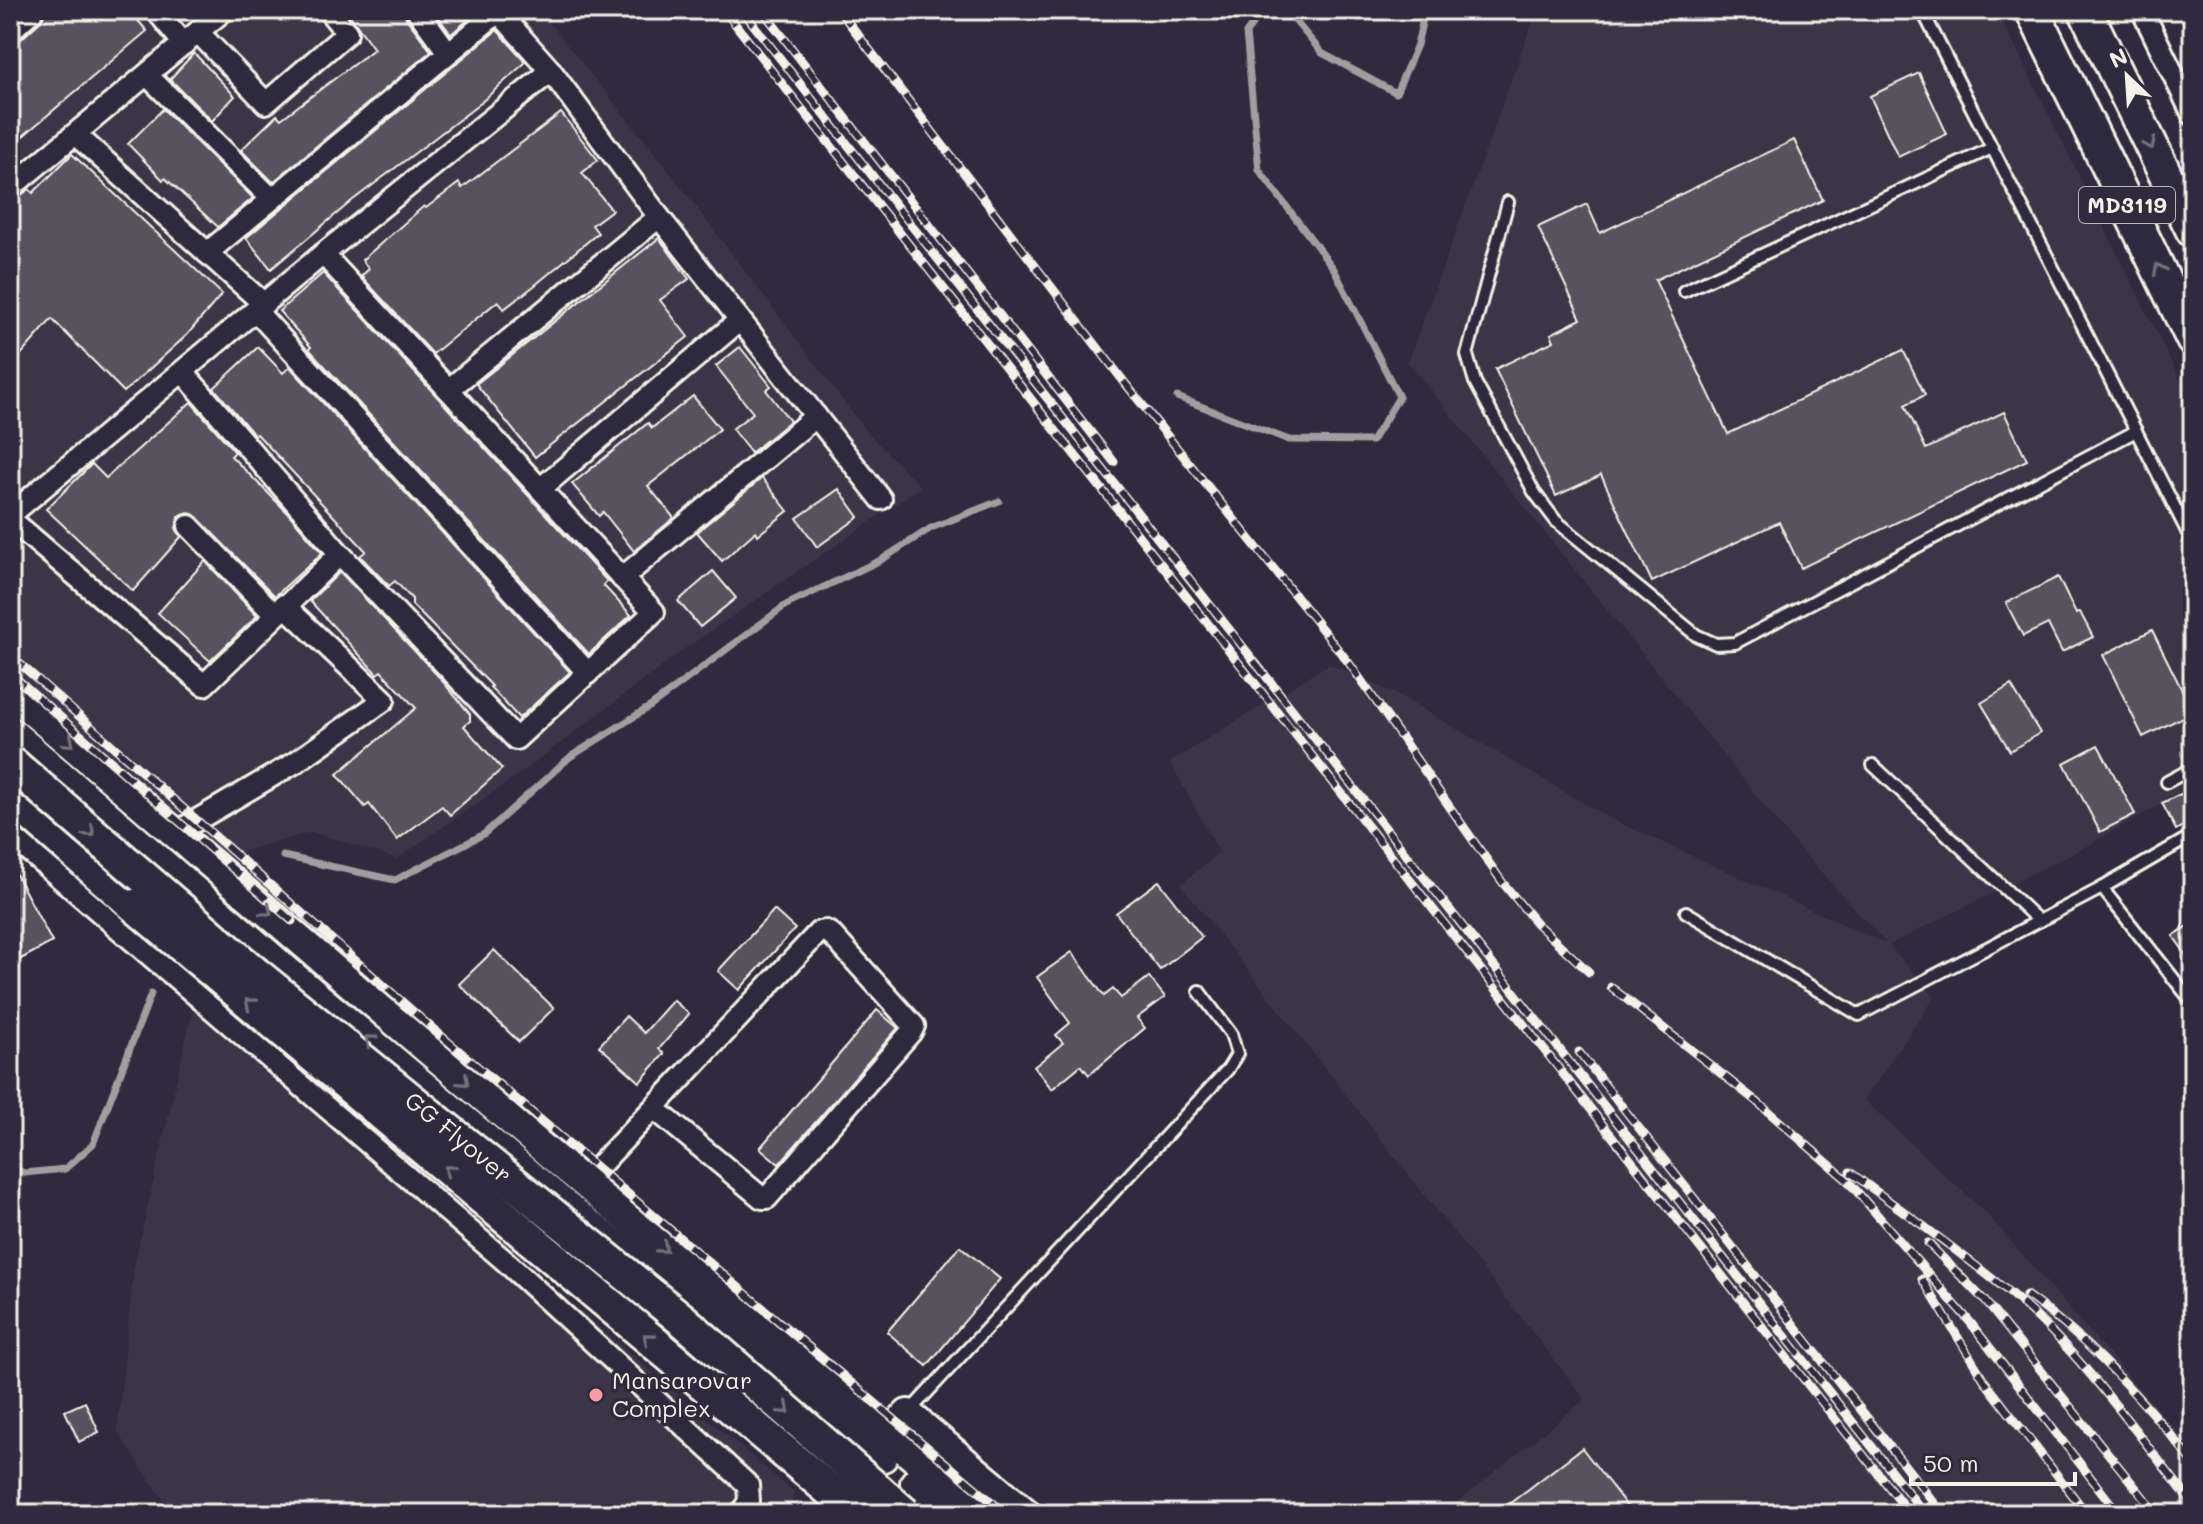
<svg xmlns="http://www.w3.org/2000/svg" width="2203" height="1524" font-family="Mali,sans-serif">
<rect width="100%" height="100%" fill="#2f2a3d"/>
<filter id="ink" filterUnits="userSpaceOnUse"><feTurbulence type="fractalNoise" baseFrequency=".0125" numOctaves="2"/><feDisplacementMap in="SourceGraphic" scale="16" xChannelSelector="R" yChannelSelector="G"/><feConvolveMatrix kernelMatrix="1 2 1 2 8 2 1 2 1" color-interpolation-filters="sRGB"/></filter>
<g filter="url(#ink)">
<g fill="#3b3647">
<path d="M10,10h529l124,153 204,269 54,55 -232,159 -164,124 -128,89 -85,-27 -87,24 -215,-183z"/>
<path d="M1537,10h460l196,396v380l-106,60 -198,99 46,52 -71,103 122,113 207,237v64h-750l142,-115 -404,-514 38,-33 -49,-90 159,-98 68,30 214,125 276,125 -92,-100 -387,-482z"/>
<path d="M198,986l596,506 -5,22h-616l-56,-83 17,-165z"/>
</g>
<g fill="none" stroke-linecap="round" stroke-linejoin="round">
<g stroke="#a19ea0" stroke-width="7">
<path d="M1286,10l36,43 74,40 21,-48 8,-35"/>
<path d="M1177,397l112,43 83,1 27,-44 -65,-128 -75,-99 -13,-137 17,-23"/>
<path d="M283,856l112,24 89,-46 86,-77 81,-51 135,-101 95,-45 50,-32 68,-27"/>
<path d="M10,1167l14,6 41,-4 28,-25 58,-150"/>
</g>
</g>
<g fill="#56525f" stroke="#f4f1e8" stroke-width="2">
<path d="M46,10h83l18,21 -137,116v-103l9,-3 23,-21z"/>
<path d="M346,10h58l2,8 25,33 -158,131 -32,-32 36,-35 4,4 93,-70z"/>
<path d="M433,10h47l-29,24z"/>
<path d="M497,30l29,32 -49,44 -124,94 -82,69 -25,-31z"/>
<path d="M194,53l41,43 -23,25 -42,-42z"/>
<path d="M1919,73l28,61 -49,23 -28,-61z"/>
<path d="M163,109l90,89 -35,29 -53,-49 -2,2 -35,-36z"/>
<path d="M561,113l37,47 -16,13 30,37 -20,15 6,8 -64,53 -30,23 -6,-8 -65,53 -72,-78 8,-7 -7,-9 62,-54 2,2 33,-25 3,5z"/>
<path d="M1794,140l29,60 -168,80 73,154 175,-84 22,45 -20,10 21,44 78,-37 23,48 -226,108 -22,-46 -127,60 -51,-107 -45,21 -61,-127 59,-28 -3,-7 30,-15 -43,-92 49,-23 13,29z"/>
<path d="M72,154l150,140 -35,41 -63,57 -72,-73 -42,48v-163l19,-15 4,4z"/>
<path d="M659,238l30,41 -29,21 28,37 -153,120 -59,-73z"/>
<path d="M323,273l284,308 -4,4 28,30 -42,39 -280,-305 2,-2 -32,-36z"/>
<path d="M258,347l25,26 7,-6 280,305 -51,46 -29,-31 2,-1 -80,-81v-6l-17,-18 -6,5 -29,-30 6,-5 -109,-117 -2,2 -41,-48z"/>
<path d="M740,347l31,39 -5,4 24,31 -39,32 -19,-24 21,-16 -37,-47z"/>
<path d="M693,396l27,33 -72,57 26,32 -40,33 -31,-39 -4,4 -27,-32 76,-61 4,5z"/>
<path d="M191,402l44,50 -4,4 57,57 34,40 -47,43 -82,-82 -6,-1 -8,4 -3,11 5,9 -48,54 -87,-82 46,-45 14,14z"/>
<path d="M762,478l26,33 -30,24 -2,-4 -34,30 -25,-29z"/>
<path d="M839,489l20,28 -42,30 -20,-29z"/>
<path d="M205,561l52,55 -47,45 -52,-48z"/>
<path d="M713,571l23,27 -36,29 -22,-26z"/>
<path d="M340,572l99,105 31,37v7l-6,5 38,43 -52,46 -8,-9 -45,34 -28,-36 -4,3 -28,-33 79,-66 -35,-37 -4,3 -67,-73z"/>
<path d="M2058,577l18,37 4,-2 13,25 -31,15 -14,-28 -25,12 -17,-33z"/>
<path d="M2152,630l41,82 -50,25 -40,-82z"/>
<path d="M2011,685l29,48 -30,18 -29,-48z"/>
<path d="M2098,745l37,69 -35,18 -36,-69z"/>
<path d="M2187,791l6,11v19l-17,9 -14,-27z"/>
<path d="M10,863l42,79 -42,23z"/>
<path d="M1159,881l43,56 -42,33 -44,-57z"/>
<path d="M774,910l21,19 -56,61 -21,-19z"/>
<path d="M2193,922v42l-20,-28z"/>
<path d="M494,950l60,58 -35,34 -60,-58z"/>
<path d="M1072,952l32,44 9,-7 8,9 28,-21 16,20 -28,21 8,10 -56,47 -8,-10 -29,24 -18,-22 29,-24 -7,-8 14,-12 -33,-46z"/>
<path d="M673,1000l16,14 -30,35 5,5 -24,28 -41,-36 27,-30 18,17z"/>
<path d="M877,1010l21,18 -119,136 -19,-16z"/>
<path d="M960,1246l40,33 -73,87 -40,-34z"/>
<path d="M85,1402l14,30 -20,10 -14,-31z"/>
<path d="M1582,1448l51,66h-137z"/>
</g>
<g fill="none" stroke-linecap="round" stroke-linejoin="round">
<g stroke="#f4f1e8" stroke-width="16">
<g id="lane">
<path d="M1922,10l271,533"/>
<path d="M1508,202l-41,153 8,27 59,110 22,29 140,114 20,9 19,-1 401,-212"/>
<path d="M1684,291l308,-143"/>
<path d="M1873,765l166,156"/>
<path d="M2167,782l26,-14"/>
<path d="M2102,888l91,115"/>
<path d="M1686,912l173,103 243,-127 91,-53"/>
<path d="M909,1412l319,-343 9,-15 -6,-20 -32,-43"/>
</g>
</g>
<g stroke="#f4f1e8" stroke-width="26">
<g id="street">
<path d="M156,10l28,34"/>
<path d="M417,10l30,41"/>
<path d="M497,10l54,61 108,146 222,282"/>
<path d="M2142,10l51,105"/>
<path d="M10,31l23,-21"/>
<path d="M198,32l68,71 81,-70 -19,-23"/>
<path d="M147,75l125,124"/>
<path d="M76,135l188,169"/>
<path d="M10,188l214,-178"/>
<path d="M207,253l291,-241"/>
<path d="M256,311l332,362"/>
<path d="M183,372l157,182 176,185 138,-127 -331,-358"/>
<path d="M448,390l211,-173"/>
<path d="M540,489l200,-169"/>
<path d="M10,515l313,-261 228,-183"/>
<path d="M10,519l194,166 136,-131"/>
<path d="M189,526l86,89"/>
<path d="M622,578l194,-162"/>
<path d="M175,833l121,-71 88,-62 -100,-95"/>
<path d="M10,835l495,426 243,224 1,16 -8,13"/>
<path d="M584,1182l235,-250 7,-1 5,3 83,92 -3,6 -144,166h-5l-107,-89"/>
</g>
</g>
<g stroke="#f4f1e8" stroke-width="34">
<g id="secondary">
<path d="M10,692l549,470 423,352"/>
<path d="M10,731l282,244 272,229 319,253"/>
<path d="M887,1436l21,-22 119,100"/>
<path d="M915,1483l36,31"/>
</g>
</g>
<g stroke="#f4f1e8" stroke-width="38">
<g id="primary">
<path d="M2032,10l161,330"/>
<path d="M2085,10l108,221"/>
<path d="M10,796l125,110"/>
</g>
</g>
<use href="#lane" stroke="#2f2a3d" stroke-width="10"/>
<use href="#street" stroke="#2f2a3d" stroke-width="20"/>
<use href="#secondary" stroke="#2f2a3d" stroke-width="28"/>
<use href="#primary" stroke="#2f2a3d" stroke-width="32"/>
<g stroke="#f4f1e8" stroke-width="9">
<g id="rail">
<path d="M724,10l1186,1504"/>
<path d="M742,10l1183,1504"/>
<path d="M762,10l352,452"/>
<path d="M839,10l286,373 224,280 154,220 33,40 53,49"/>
<path d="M10,655l415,367 581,492"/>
<path d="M10,673l282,248"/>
<path d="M1611,987l145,114 91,79 123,142 149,192"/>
<path d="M1579,1052l364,462"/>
<path d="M1850,1172c56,42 114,82 167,127 66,57 121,136 176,205"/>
<path d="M1928,1243l57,58 172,213"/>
<path d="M1922,1279l64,104 101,131"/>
<path d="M2026,1295c59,41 122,111 167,167"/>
</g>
</g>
<use href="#rail" stroke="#2f2a3d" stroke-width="6" stroke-dasharray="18" stroke-linecap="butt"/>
<g stroke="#f4f1e8" stroke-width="38" stroke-linecap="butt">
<g id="primary-bridge">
<path d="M10,762l246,212 429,348 220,192"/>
<path d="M135,906l723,608"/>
</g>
</g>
<use href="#primary-bridge" stroke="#2f2a3d" stroke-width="32"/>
</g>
<defs><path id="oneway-chevron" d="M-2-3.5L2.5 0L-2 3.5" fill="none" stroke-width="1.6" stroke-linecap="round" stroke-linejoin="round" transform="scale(2)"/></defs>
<g stroke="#747079">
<use href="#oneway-chevron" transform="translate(2150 144) rotate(64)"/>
<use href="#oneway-chevron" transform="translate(2159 269) rotate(-116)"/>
<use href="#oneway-chevron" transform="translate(69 742) rotate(41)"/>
<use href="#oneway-chevron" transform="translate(90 832) rotate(41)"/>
<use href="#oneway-chevron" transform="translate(267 911) rotate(40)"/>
<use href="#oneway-chevron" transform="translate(250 1003) rotate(-140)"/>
<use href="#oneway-chevron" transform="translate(370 1040) rotate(-140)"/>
<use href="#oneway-chevron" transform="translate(464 1081) rotate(41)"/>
<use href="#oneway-chevron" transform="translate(449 1170) rotate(-140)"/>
<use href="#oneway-chevron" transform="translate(663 1248) rotate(40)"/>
<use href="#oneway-chevron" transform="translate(648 1338) rotate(-140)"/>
<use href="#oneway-chevron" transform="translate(785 1409) rotate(41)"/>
</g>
</g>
<circle fill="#ff9aa2" stroke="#2f2a3d" stroke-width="3" cx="596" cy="1395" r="8"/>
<g text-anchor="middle" stroke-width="7" stroke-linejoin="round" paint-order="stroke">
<rect fill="#2f2a3d" stroke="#b9b5b5" stroke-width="2" x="2079" y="187" width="96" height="36" rx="6"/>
<g font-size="22" font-weight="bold" fill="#f4f1e8">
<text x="2127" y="213">MD3119</text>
</g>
<g font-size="24" fill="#f4f1e8" stroke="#2f2a3d">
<text transform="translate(458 1138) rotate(39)" y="8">GG Flyover</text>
</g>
<g font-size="24" fill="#f4f1e8" stroke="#2f2a3d" text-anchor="start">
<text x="612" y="1389">Mansarovar<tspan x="612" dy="28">Complex</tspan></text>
</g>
</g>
<rect width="2203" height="1524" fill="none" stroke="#2f2a3d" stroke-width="40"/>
<rect x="20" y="20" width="2163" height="1484" fill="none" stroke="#f4f1e8" stroke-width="3" filter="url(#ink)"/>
<g transform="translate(2127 76) rotate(335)" stroke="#2f2a3d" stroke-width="6" paint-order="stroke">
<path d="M0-6L14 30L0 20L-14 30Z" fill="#f4f1e8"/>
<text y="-12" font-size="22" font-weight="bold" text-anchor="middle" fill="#f4f1e8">N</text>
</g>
<path d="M1911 1472v12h164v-12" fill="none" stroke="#f4f1e8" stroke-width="4"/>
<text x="1923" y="1472" font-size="24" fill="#f4f1e8" stroke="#2f2a3d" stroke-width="6" paint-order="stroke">50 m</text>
</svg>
